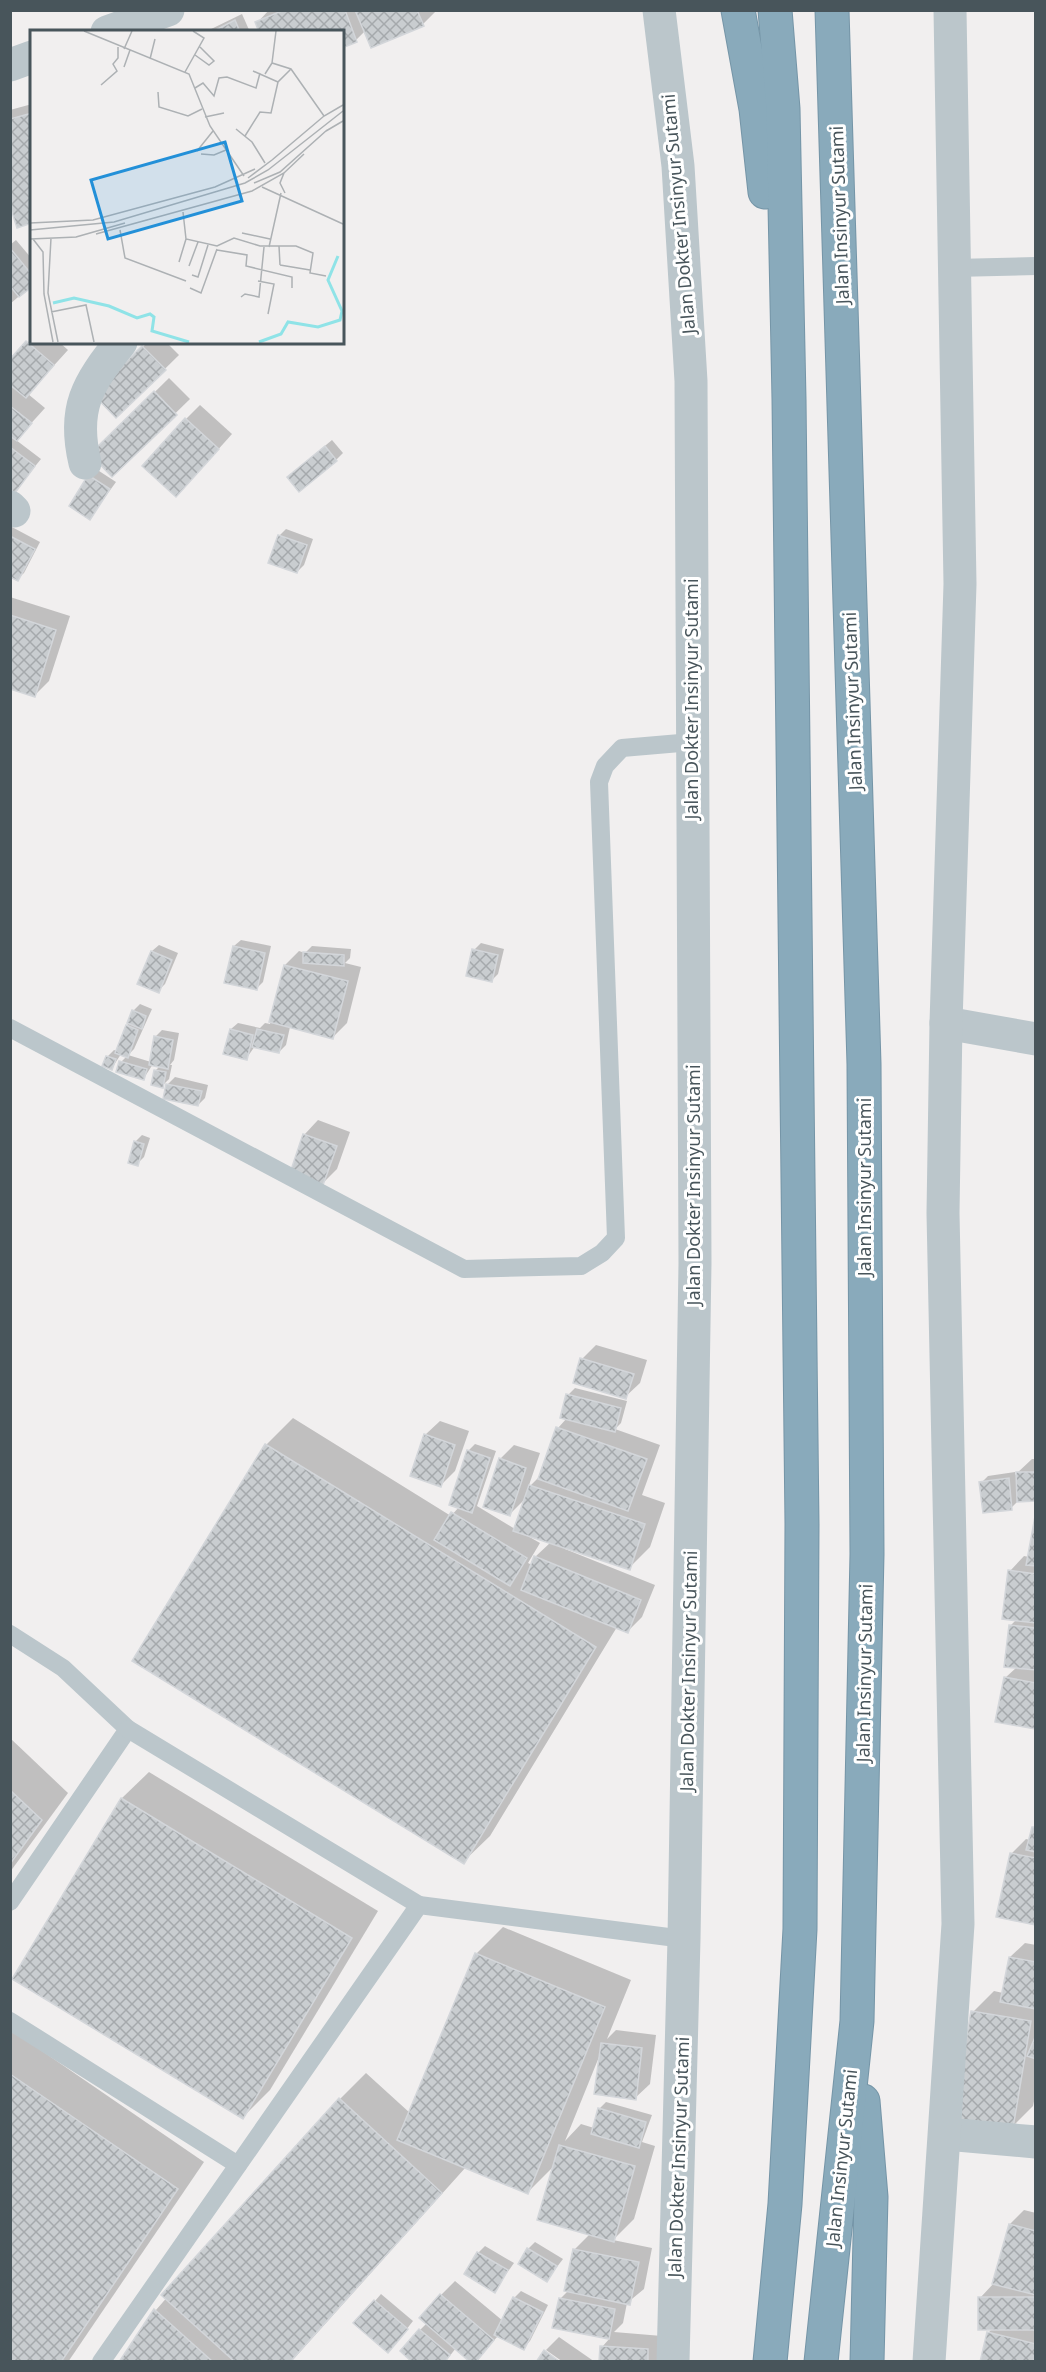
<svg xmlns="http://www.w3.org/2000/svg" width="1046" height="2372" font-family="'Noto Sans',sans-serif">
<defs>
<pattern id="building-cross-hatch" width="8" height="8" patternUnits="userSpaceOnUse" patternTransform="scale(1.5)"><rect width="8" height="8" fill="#c9cdd0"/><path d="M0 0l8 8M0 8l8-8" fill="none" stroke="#a5a9ac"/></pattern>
</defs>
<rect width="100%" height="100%" fill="#f1efef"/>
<g fill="#0003" fill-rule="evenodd">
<path d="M269,10h168l-14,14 -58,7 -9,9 -14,6v-14l-85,-9z"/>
<path d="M242,14l8,18h-43v-1z"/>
<path d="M32,104v118l-18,-11 -4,4v-105z"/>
<path d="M16,240l16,19v26l-22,19v-59z"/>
<path d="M32,338v4h27l9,8 -40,44 17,14 -29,32 25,19 -26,32 -5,-4v-125z"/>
<path d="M148,342h18l13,13 -62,61 -22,-22z"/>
<path d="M169,378l21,21 -78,76 -20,-21z"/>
<path d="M200,405l32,29 -42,47 -4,-62z"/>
<path d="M332,440l11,13 -7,7 -40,10z"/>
<path d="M96,469l20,13 -26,36 -19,-12z"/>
<path d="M10,526l30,16 -16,31 -7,6 -7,-3z"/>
<path d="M286,529l27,10 -9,26 -7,7 -18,-36z"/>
<path d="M10,597l60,19 -21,65 -14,14 -25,-7z"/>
<path d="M241,940l30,6 -8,36 -7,7 -22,-43z"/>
<path d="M481,943l23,6 -6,25 -7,7 -17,-31z"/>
<path d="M159,945l19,8 -13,31 -7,7 -19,-8 13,-32z"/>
<path d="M312,946l39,3 -1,9 -5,5 16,4 -14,56 -14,14 -43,-10 -4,18 -7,7 -24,-6 -9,13 -15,-30 7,-6 22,5 5,-5 5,1 15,-59 14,-14 6,2z"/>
<path d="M140,1004l12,5 -18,40 -6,6 23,7 4,-25 7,-7 17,3 -5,27 -4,5h2l-4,19 7,-7 33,8 -3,13 -7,7 -33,-7 4,-19 -7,7 -6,-16 4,-4 -7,-2 -9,14 -23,-16 6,-6 -6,-2 -9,14 -5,-11 7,-7 3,1 16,-40z"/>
<path d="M318,1120l32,12 -13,37 -14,14 -19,-48z"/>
<path d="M142,1135l8,3 -6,19 -7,7 -2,-22z"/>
<path d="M596,1345l51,15 -7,23 -15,14 -43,-38z"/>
<path d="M575,1388l52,13 -6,22 -6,6 45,16 -18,50 23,8 -15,44 -21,21 -63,-21 -1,2 90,36 -13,32 -14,14 -11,-4 -127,209 -27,26 -197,-417 27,-27 158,98 8,-9 9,-56 7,-7 21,7 -19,55 38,23 11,-31 -16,16 -10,-55 14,-14 26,8 -12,35 13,-13 17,-47 9,-10 1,-23zM526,1535l25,7 -16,15 -3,8 -4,-2 12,-20z"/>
<path d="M440,1421l29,10 -14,40 -15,15 -15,-51z"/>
<path d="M1032,1459h4v40l-18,2 -7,7 -30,-25 7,-7 27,-4v3z"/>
<path d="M1036,1519v209l-31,-50 12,-11 -7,-41 7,-7 -7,-48 14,-15 5,1z"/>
<path d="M10,1738l58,55 -58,79z"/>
<path d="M149,1772l229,139 -108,179 -27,27 -229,-139 108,-180z"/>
<path d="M1036,1825v98l-25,-69 15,-15 4,1z"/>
<path d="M503,1927l128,53 -24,59 9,-9 40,5 -6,49 -15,14 -36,-41 -34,84 16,-17 13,4 5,-19 7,-7 46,13 -10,27 13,4 -21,73 -21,21 39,8 -8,41 -17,14 -4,20 -9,9 48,4 -2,26h-59l1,-15 8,-9 -56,-11 6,-28 8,-8 6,-41 17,-17 -37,-67 -26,26 -62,-25 -175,195h-170l35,-52 184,-211 26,-26 44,40 66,-159z"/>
<path d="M1025,1943l11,2v147l-3,14 -21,21 -39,-115 21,-21 9,2 7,-36z"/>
<path d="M10,2029l194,133 -136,200h-58z"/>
<path d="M1024,2210l12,3v149l-48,-29 5,-5 -13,-30 14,-15 16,-59z"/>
<path d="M535,2242l28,17 -16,21 -19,-31z"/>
<path d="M485,2246l29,17 -20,28 -16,-38z"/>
<path d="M455,2281l48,40 11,-23 7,-7 27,14 -18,36 -7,7 -25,-12 -24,26 -18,-14 -11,14 -25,-32 7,-7 14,-28z"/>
<path d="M381,2294l32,27 -18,23 -20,-43z"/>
<path d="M559,2337l36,25h-32l-17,-12z"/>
</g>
<g fill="url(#building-cross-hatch)" stroke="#d3d6da" stroke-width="1.5">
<path d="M284,10h61l12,32 -15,6v-16h-83l-4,-10z"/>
<path d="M355,10h62l7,16 -53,22z"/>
<path d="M235,20l5,12h-28z"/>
<path d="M32,113v110l-15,5 -7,-22v-87z"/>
<path d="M10,248l22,27v12l-13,10 -9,-11z"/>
<path d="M26,341l28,24 -28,33 -16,-13v-26z"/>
<path d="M142,346l24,24 -50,48 -23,-24z"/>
<path d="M154,391l23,24 -65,62 -22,-23z"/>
<path d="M10,406l22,17 -15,18 -7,-5z"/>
<path d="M185,418l34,31 -43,48 -34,-31z"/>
<path d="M325,446l12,15 -38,31 -12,-15z"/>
<path d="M10,447l25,19 -20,27 -5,-4z"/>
<path d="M88,475l22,14 -20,31 -21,-14z"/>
<path d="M278,535l29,10 -10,28 -29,-10z"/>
<path d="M10,536l25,13 -17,32 -8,-4z"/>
<path d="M10,615l46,15 -21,67 -25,-8z"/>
<path d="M233,946l32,7 -8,37 -33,-7z"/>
<path d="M472,949l26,6 -6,27 -26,-6z"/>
<path d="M151,951l21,9 -13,33 -22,-9z"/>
<path d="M303,952l41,3v11l-41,-3z"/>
<path d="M284,965l64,16 -15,58 -64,-17z"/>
<path d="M132,1010l14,6 -4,13 -15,-6z"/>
<path d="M126,1025l12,5 -10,28 -13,-5z"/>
<path d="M230,1029l23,6 -6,25 -24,-6z"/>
<path d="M257,1029l27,6 -5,18 -27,-6z"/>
<path d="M154,1036l19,4 -5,29 -19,-4z"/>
<path d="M106,1056l10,3 -4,11 -10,-4z"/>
<path d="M119,1061l28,8 -3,11 -28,-8z"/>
<path d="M154,1070l12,2 -3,16 -12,-3z"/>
<path d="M166,1084l36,7 -4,15 -35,-7z"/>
<path d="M303,1134l34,12 -14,39 -33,-12z"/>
<path d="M134,1141l10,3 -6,22 -10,-3z"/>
<path d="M580,1358l54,16 -8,25 -53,-16z"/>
<path d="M566,1394l55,14 -6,24 -55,-14z"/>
<path d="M556,1427l91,32 -19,52 -90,-32z"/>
<path d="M424,1434l31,11 -14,42 -31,-11z"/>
<path d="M265,1444l331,203 -132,217 -332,-203z"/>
<path d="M467,1450l23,8 -18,55 -23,-8z"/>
<path d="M499,1458l27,10 -16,48 -27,-9z"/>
<path d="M1016,1472h20v29l-19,1z"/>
<path d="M1009,1478l3,32 -29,3 -4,-31z"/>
<path d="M529,1485l116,39 -15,46 -117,-39z"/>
<path d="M1036,1511v55l-10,-1z"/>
<path d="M451,1512l76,46 -17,28 -76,-46z"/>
<path d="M534,1556l107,44 -13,33 -107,-43z"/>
<path d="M1008,1570l28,4v49l-34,-4z"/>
<path d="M1009,1625l27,3v42l-32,-3z"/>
<path d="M1004,1677l32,6v46l-41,-7z"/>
<path d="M10,1790l32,30 -32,44z"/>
<path d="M121,1798l231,140 -109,181 -231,-140z"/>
<path d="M1032,1827h4v25l-10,-2z"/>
<path d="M1010,1853l26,5v67l-40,-8z"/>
<path d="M475,1953l130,54 -77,187 -131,-54z"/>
<path d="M1009,1957l27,5v47l-36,-7z"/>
<path d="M971,2011l60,10 -18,107 -60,-10z"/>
<path d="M1036,2035v24l-9,-3z"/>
<path d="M601,2043l41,5 -6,52 -42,-6z"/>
<path d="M10,2074l168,115 -117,173h-51z"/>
<path d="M339,2098l103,95 -152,169h-55l-74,-67z"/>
<path d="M598,2108l48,14 -7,26 -48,-14z"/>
<path d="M559,2145l76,21 -21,76 -77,-22z"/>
<path d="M1009,2224l27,7v64l-44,-11z"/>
<path d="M527,2248l30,18 -10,16 -29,-18z"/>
<path d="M573,2249l66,13 -9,43 -66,-14z"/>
<path d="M477,2252l31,18 -13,23 -31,-19z"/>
<path d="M440,2294l54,46 -18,22h-6l-51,-44z"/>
<path d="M513,2297l30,15 -19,38 -30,-15z"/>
<rect x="978" y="2297" width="58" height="33"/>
<path d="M559,2298l56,11 -6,30 -57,-11z"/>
<path d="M374,2300l34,29 -20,24 -35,-30z"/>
<path d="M154,2309l59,53h-94z"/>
<path d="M419,2329l31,26 -5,7h-33l-12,-11z"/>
<path d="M987,2332l49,12v18h-56z"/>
<path d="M600,2346l48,3v13h-49z"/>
<path d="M544,2350l16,12h-24z"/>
</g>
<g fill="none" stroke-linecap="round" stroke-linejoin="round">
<g stroke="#7595a7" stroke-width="35">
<g id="motorway">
<path d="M738,10l18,99 9,83"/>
<path d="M863,2101l8,96 -4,165"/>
<path d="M770,2362l15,-158 15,-275 2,-405 -13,-1125 -6,-290 -8,-99"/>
<path d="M821,2362l36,-341 10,-467 -3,-490 -32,-1054"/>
</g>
</g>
<g stroke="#bbc6cb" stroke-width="18">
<path d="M954,268l82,-2"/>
<path d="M10,1028l454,241 117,-3 21,-13 14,-15 -17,-456 6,-16 17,-18 70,-6"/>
<path d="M10,1634l53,34 65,61 -118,173"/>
<path d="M128,1729l291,176"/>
<path d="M10,2021l228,144"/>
<path d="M101,2362l318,-457 265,34"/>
</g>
<g stroke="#bbc6cb" stroke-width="33">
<path d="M107,32l61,-22"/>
<path d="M10,65l22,-8"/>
<path d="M85,463c-13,-54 2,-79 36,-121"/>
<path d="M10,507l4,4"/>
<path d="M946,1023l90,16"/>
<path d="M946,2134l90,8"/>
</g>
<g stroke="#bbc6cb" stroke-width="33">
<path d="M659,10l19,156 13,215 4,882 -11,676 -11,423"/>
<path d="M929,2362l29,-438 -15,-711 3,-190 14,-439 -10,-574"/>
</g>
<use href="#motorway" stroke="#89aabb" stroke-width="33"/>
</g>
<g text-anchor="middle" stroke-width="6" stroke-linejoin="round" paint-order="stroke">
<g font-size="18" fill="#48555b" stroke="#fff">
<text transform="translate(679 214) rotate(-95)" y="6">Jalan Dokter Insinyur Sutami</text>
<text transform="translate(840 215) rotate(-92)" y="6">Jalan Insinyur Sutami</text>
<text transform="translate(692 699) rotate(-90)" y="6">Jalan Dokter Insinyur Sutami</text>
<text transform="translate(853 701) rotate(-92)" y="6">Jalan Insinyur Sutami</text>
<text transform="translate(694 1185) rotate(-90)" y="6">Jalan Dokter Insinyur Sutami</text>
<text transform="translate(865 1187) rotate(-90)" y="6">Jalan Insinyur Sutami</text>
<text transform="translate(689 1671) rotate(-89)" y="6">Jalan Dokter Insinyur Sutami</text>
<text transform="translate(865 1673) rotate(-89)" y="6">Jalan Insinyur Sutami</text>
<text transform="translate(679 2157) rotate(-88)" y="6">Jalan Dokter Insinyur Sutami</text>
<text transform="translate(842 2158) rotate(-84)" y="6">Jalan Insinyur Sutami</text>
</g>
</g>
<g transform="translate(30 30)">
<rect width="314" height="314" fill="#f1efef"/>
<path fill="none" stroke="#8fe3e7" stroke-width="3" d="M23,273l21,-5 35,8 28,12 13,-4 4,3 -2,14 37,11M229,312l22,-8 7,-12 30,5 22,-7 2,-9 -14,-31 10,-24"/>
<path fill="none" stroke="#adb1b4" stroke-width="1.5" d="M54,1l105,43 21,52 34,50M94,19l8,-18M165,25l14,10 5,-4 -14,-14M120,29l5,-20M242,33l4,-32M94,37l6,-17M223,41l25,11M155,42l19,-34 -11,-7M235,44l7,-11 19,6 33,47M71,55l16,-14 -4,-7 5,-6v-11M165,58l8,-5 11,13 5,-18 8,-1 29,11 4,-15M128,62l1,15 29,9 14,-7M175,87l19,-4M206,99l16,13 13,21M296,101l17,-10M215,106l15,-24 11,1 7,-31 13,-13M167,121l16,-20M171,124l13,1 12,-5M242,130l52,-44 19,-11M254,143l-4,10 5,10M218,148l24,-18M224,153l26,-11 47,-42M232,157l81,37M153,182l3,27 31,7 17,-8 26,8h36l17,7 -3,20 16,3M0,193l63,-3 122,-33 40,-18M0,200l84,-8 131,-39 23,-13 75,-59M90,200l5,28 61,23M212,203l28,6M66,204l156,-43 32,-18 20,-19M46,207l49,-14M21,208l-3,55 10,49M0,209l47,-2M3,209l10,13 1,42 9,48M249,216l1,19M239,217l12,-54M187,220l30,5 -1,11 46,11v11M149,232l7,-23M250,235l30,5M159,236l9,-24M162,245l6,2 10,-32M228,251l16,3 -6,30M160,258l11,5 16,-44M211,267l4,-3 14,3 5,-50M21,282l35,-7 8,37"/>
<path fill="#2390d8" fill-opacity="0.15" stroke="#2390d8" stroke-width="3" d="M195,112l17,59 -134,38 -17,-59z"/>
<rect width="314" height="314" fill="none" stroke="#48555b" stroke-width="3"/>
</g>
<rect width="1046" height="2372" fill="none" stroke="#48555b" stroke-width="24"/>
</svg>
